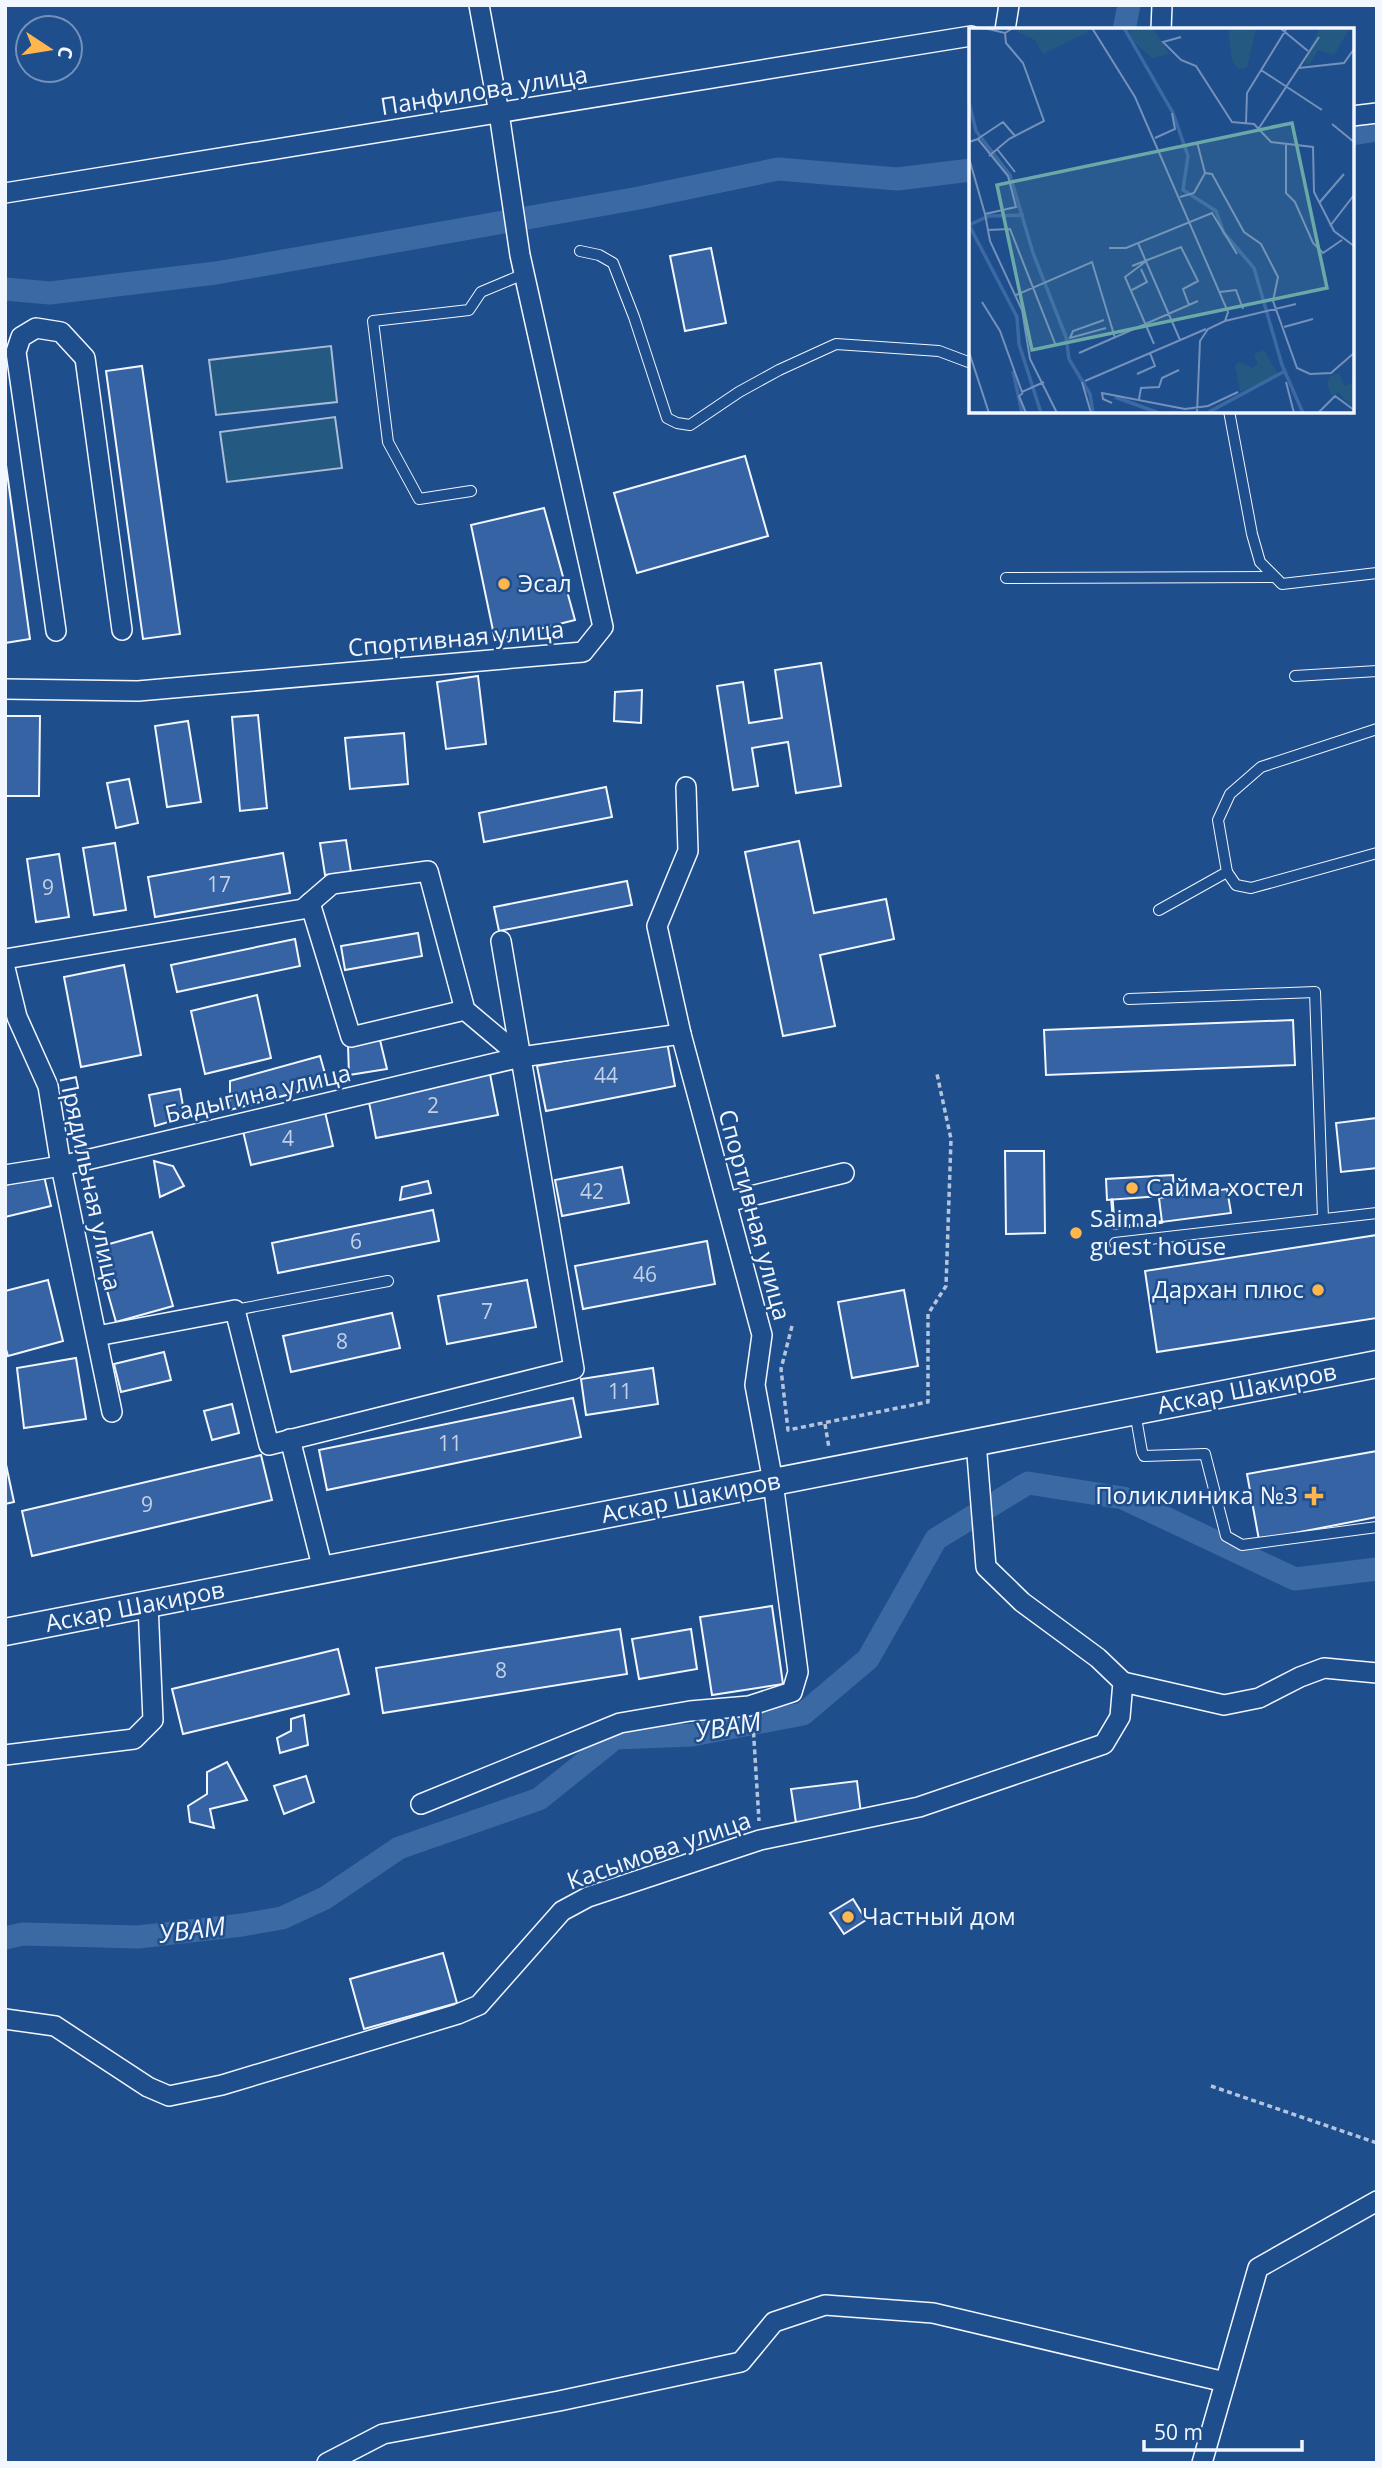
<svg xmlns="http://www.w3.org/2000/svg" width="1382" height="2468" font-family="'Open Sans',sans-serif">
<rect width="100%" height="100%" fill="#1f4e8c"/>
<g fill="#245a82" stroke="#a8bbd7" stroke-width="2">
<path d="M331,346l6,56 -121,13 -7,-55z"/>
<path d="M335,417l7,51 -115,14 -7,-50z"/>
</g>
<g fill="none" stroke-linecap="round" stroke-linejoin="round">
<g stroke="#3b69a3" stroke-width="23">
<path d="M1124,30l5,-25"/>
<path d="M1352,134l25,-4"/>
<path d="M5,289l45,4 166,-20 423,-75 139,-29 119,10 74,-9"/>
<path d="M5,1938l18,-4 115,3 104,-12 40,-7 43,-20 74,-50 140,-49 76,-61 77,-3 111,-21 65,-55 68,-120 92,-56 95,15 172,81 82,-10"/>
</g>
</g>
<g fill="#3563a3" stroke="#f2f6ff" stroke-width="2">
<path d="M711,248l15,75 -41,8 -15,-75z"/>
<path d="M142,366l38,268 -37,5 -37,-268z"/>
<path d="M745,456l23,80 -131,37 -23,-80z"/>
<path d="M5,458l25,181 -25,4z"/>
<path d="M544,508l31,112 -80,20 -24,-115z"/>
<path d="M821,663l20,123 -45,7 -8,-51 -36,6 6,38 -25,4 -16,-104 26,-4 6,41 33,-5 -7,-48z"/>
<path d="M478,676l8,68 -40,5 -9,-67z"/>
<path d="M642,690l-1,33 -27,-2 1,-29z"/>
<path d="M258,715l9,93 -27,3 -8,-94z"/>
<path d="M5,716h35l-1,80h-34z"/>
<path d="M188,721l13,81 -34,5 -12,-81z"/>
<path d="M404,733l4,51 -58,5 -5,-51z"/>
<path d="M129,779l9,44 -22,5 -9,-45z"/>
<path d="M606,787l6,30 -128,25 -5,-29z"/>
<path d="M346,840l5,32 -26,3 -5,-32z"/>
<path d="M799,841l15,72 72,-14 8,40 -74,16 15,71 -52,10 -38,-184z"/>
<path d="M115,843l11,67 -32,5 -11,-67z"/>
<path d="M283,853l7,40 -135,24 -7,-40z"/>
<path d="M59,854l10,63 -33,5 -9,-63z"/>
<path d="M627,881l5,24 -133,26 -5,-24z"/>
<path d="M418,933l4,23 -77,14 -4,-24z"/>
<path d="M295,939l5,27 -123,26 -6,-27z"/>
<path d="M124,965l17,90 -60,12 -17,-90z"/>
<path d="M257,995l14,63 -66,16 -14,-63z"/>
<path d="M1293,1020l2,45 -249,10 -2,-45z"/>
<path d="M379,1036l8,33 -38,6 -1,-30z"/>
<path d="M667,1042l8,44 -129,25 -9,-45z"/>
<path d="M320,1056l8,28 -98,26v-29z"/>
<path d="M490,1074l8,41 -122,23 -8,-41z"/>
<path d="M180,1089l5,28 -30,9 -6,-31z"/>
<path d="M325,1112l8,34 -82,19 -8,-34z"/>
<path d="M1377,1118v50l-36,4 -5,-49z"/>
<path d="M1005,1151h39l1,82 -39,1z"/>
<path d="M154,1161l19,5 11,20 -24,11z"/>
<path d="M622,1167l7,36 -67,13 -7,-36z"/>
<path d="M1173,1175l1,20 -67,5 -1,-21z"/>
<path d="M44,1176l7,30 -46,11v-32z"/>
<path d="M428,1181l3,12 -31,7 2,-13z"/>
<path d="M1227,1189l4,24 -69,9 -3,-24z"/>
<path d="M433,1210l6,31 -161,32 -6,-30z"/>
<path d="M152,1232l21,74 -57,16 -21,-74z"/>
<path d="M1377,1235v83l-220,34 -12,-81z"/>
<path d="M707,1241l8,43 -132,25 -8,-43z"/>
<path d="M48,1280l15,61 -55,15 -3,-10v-55z"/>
<path d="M527,1280l9,47 -89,17 -9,-48z"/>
<path d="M904,1290l14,76 -66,12 -14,-76z"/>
<path d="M392,1313l8,35 -109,24 -8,-36z"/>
<path d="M164,1352l7,28 -50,12 -7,-28z"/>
<path d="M76,1358l10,61 -62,9 -7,-60z"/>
<path d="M653,1368l5,36 -72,11 -5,-36z"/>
<path d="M573,1398l8,39 -254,53 -8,-40z"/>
<path d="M232,1404l7,29 -27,7 -8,-29z"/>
<path d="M1377,1451v66l-118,23 -12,-66z"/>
<path d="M261,1455l11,45 -240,56 -10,-45z"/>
<path d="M5,1460l9,42 -9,2z"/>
<path d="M772,1606l11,78 -71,11 -12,-78z"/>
<path d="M620,1629l7,45 -244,39 -7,-45z"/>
<path d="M691,1629l6,40 -58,10 -7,-40z"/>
<path d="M338,1649l11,45 -166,40 -11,-45z"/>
<path d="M304,1715l4,30 -28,8 -3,-15 14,-7v-12z"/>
<path d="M227,1762l20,38 -37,9 4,19 -24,-6 -2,-16 19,-12v-22z"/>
<path d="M306,1776l8,26 -30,12 -10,-28z"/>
<path d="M857,1781l4,33 -65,9 -5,-34z"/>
<path d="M853,1899l13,21 -22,14 -14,-21z"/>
<path d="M443,1953l14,50 -93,26 -14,-50z"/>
</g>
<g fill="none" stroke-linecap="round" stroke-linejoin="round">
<g stroke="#f2f6ff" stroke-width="12">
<g id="lane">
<path d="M580,251l19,4 14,8 21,54 33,101 10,5 13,2 49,-33 40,-22 57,-26 103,7 32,12"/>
<path d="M1229,411l23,123 8,28 22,22 95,-11"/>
<path d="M471,491l-52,8 -31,-57 -15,-121 96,-11 12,-18 43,-18"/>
<path d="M1006,578l266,-1"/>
<path d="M1295,676l82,-5"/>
<path d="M1227,872l9,13 15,3 126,-35"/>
<path d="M1159,910l68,-38 -9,-52 12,-26 31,-27 116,-38"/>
<path d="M1129,999l186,-7 8,227"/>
<path d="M1115,1243l262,-30"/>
<path d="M235,1310l153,-29"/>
<path d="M1135,1412l7,40 2,4 61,-2 21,82 16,9 135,-18"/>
</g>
</g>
<g stroke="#f2f6ff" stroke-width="22">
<g id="street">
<path d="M1005,30l4,-25"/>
<path d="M1161,30l1,-25"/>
<path d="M1352,116l25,-3"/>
<path d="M5,193l966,-157"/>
<path d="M56,631l-40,-279 5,-15 15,-9 25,4 24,26 37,272"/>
<path d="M5,689l133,2 445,-39 20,-25 -83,-372 -21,-142 -20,-108"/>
<path d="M310,903l41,134 114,-27"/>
<path d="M5,959l298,-50 29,-25 96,-13 37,139 56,47"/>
<path d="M5,968l12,49 31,69 13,80 51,246"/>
<path d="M5,1175l56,-9 460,-109 160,-23"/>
<path d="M727,1202l117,-29"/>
<path d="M97,1336l138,-26 34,135 305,-76 -73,-428"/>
<path d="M290,1439l33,131"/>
<path d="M1123,1682l101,23 35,-7 41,-21 24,-9 53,5"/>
<path d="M5,1755l129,-16 19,-19 -5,-116"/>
<path d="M421,1804l199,-81 70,-12 59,-5 43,-14 6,-20 -25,-190 -18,-97 7,-50 -81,-301 -24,-108 31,-75 -2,-64"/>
<path d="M5,2019l50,7 93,61 21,9 53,-11 236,-71 21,-9 83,-94 26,-14 172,-57 159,-33 185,-63 16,-27 3,-35 -25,-24 -76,-56 -36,-35 -10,-125"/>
<path d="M327,2463l56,-29 176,-33 182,-39 33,-40 51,-17 108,8 292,69"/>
<path d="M1202,2463l56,-195 119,-67"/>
</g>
</g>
<g stroke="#f2f6ff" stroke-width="29">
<path id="secondary" d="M5,1632l1372,-268"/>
</g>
<g stroke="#b3c4dc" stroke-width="3.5" stroke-dasharray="5 3.5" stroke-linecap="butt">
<path d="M792,1326l-11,43 7,61 140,-28v-88l18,-28 5,-147 -14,-65"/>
<path d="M825,1424l4,24"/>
<path d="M753,1724l6,97"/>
<path d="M1211,2086l166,57"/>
</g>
<use href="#lane" stroke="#1f4e8c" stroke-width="10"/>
<use href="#street" stroke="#1f4e8c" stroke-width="19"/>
<use href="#secondary" stroke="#1f4e8c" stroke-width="26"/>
<path stroke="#f2f6ff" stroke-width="3.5" d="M1112,1200l2,28 48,-6"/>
</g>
<g fill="#ffb74d" stroke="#1f4e8c" stroke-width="2.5">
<circle cx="504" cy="584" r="7"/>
<circle cx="1132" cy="1188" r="7"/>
<circle cx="1076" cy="1233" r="7"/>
<circle cx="1318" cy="1290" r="7"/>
<path d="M1310.5 1485.5h7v7h7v7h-7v7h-7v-7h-7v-7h7z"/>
<circle cx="848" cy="1917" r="7"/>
</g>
<g text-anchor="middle" stroke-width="5" stroke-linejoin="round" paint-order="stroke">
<g font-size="21" fill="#c3d1e8">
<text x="219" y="892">17</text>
<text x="48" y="895">9</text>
<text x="606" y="1083">44</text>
<text x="433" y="1113">2</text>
<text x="288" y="1146">4</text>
<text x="592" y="1199">42</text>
<text x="356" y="1249">6</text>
<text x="645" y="1282">46</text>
<text x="487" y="1319">7</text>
<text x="342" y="1349">8</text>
<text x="620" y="1399">11</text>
<text x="450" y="1451">11</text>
<text x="147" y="1512">9</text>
<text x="501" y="1678">8</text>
</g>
<g font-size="24" fill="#f2f6ff" stroke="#1f4e8c">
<text transform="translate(484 91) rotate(-9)" y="8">Панфилова улица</text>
<text transform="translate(456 639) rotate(-5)" y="8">Спортивная улица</text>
<text transform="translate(258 1094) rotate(-13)" y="8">Бадыгина улица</text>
<text transform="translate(90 1183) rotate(78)" y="8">Прядильная улица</text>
<text transform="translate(754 1215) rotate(75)" y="8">Спортивная улица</text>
<text transform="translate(1247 1389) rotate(-11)" y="8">Аскар Шакиров</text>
<text transform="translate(691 1498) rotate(-11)" y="8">Аскар Шакиров</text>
<text transform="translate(135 1607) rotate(-11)" y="8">Аскар Шакиров</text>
<text transform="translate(659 1851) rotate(-19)" y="8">Касымова улица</text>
</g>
<g font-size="24" fill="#f2f6ff" stroke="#1f4e8c" text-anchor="start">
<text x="518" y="592">Эсал</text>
<text x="1146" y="1196">Сайма хостел</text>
<text x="1090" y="1227">Saima<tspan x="1090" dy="28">guest house</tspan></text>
<text x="1304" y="1298" text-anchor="end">Дархан плюс</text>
<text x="1298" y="1504" text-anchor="end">Поликлиника №3</text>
<text x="862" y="1925">Частный дом</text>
</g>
<g font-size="26" font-style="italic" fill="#f2f6ff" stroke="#1f4e8c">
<text transform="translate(728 1727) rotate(-10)" y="9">УВАМ</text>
<text transform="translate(192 1930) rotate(-7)" y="9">УВАМ</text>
</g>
</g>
<g transform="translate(969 28)">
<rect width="385" height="385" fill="#1f4e8c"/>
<path d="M259,0h28l-9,40 -9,1 -6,-9zM351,0h30l-16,27 -16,-5 -9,15 -6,-4z" fill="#245a82"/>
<path d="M51,0h65l3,4 -45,22 -8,-14 -19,-9zM159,0h25l16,26 -17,4 -20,-18zM295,322l14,24 -38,18 -5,-27 5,-3 12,6 6,-4 -4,-10zM385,344v36l-16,-16 -6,4 -5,-12 2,-7 10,-4 6,13 6,-2z" fill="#245a82"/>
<path fill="none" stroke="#3b69a3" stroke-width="3.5" d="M155,0l49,85 15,43 -5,34 33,21 8,22 30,35 28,97 21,48M0,34v40l7,29 34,44 23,78 33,84 3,22 21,35 3,19M0,197l20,-9 35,-1M0,197l48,92 2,27 22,69M44,343l9,42M146,369l44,16M238,385l78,-42"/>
<path fill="none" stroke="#7391ba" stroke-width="2" d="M15,0l21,5 8,-5M123,0l43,69 93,215 -3,9 -17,8 -8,12 -3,72M311,0l28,23M212,9l-18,5 18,18 15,6 36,56 22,2 17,18 42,5 1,45 20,39 20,15M330,40l45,-5 10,-14M292,42l61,40M277,95l1,-30 40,-65M363,96l22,18M290,100l60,-91M186,110l20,-9 -3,-16M7,112l27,-18 12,14M0,114l9,-3 30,37 8,31 -31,7 -16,-56M228,114l8,31M317,115v50l9,9 18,41 10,10 19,-13M28,121l18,23M20,128l20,-17 35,-18 -21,-58 -17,-20 -1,-10M211,169l14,-4 11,-20 7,1 32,58 17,12 17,33 -5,24 24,67 13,6 21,-1 23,-20M350,175l25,-29M16,186l5,27 32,69 8,49 27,54M361,198l24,-31M18,202l23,-1 46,117M169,215l42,97M140,220h17l86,-35 25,41M176,234l-20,15 29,67M163,238l49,-19 17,34 -15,8 6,16M163,262l15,-8 -6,-13M251,264l16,-2 7,19M47,267l76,-33 23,76M13,274l18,29 22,61 22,-10M135,292l-31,11 -3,7 36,-10M256,293l71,-17M315,299l29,-8M0,324l20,61M110,325l119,-52M168,346l18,-8 -5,-13M116,353l121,-52M113,354l9,31M317,354l8,31M54,365l-4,3 7,17M170,371l2,-11 18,-1 3,-9 17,-8M143,375l-9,-4 -1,-6 83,16 23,-3 30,-14M349,385l17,-17 19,14"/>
<path fill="#6aa9a8" fill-opacity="0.15" stroke="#6aa9a8" stroke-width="3.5" d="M323,95l35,165 -295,62 -35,-165z"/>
<rect width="385" height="385" fill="none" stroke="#f2f6ff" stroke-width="3.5"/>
</g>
<rect width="1382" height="2468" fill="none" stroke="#f2f6ff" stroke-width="14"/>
<g transform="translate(49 49) rotate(102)"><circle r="33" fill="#1f4e8c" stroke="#7391ba" stroke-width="2"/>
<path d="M0-5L12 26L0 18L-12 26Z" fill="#ffb74d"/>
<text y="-10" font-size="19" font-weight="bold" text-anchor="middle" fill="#f2f6ff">С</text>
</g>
<path d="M1144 2440v10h158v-10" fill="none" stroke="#f2f6ff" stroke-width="3.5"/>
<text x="1154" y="2440" font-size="21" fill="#f2f6ff" stroke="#1f4e8c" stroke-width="5" paint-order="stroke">50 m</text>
</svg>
